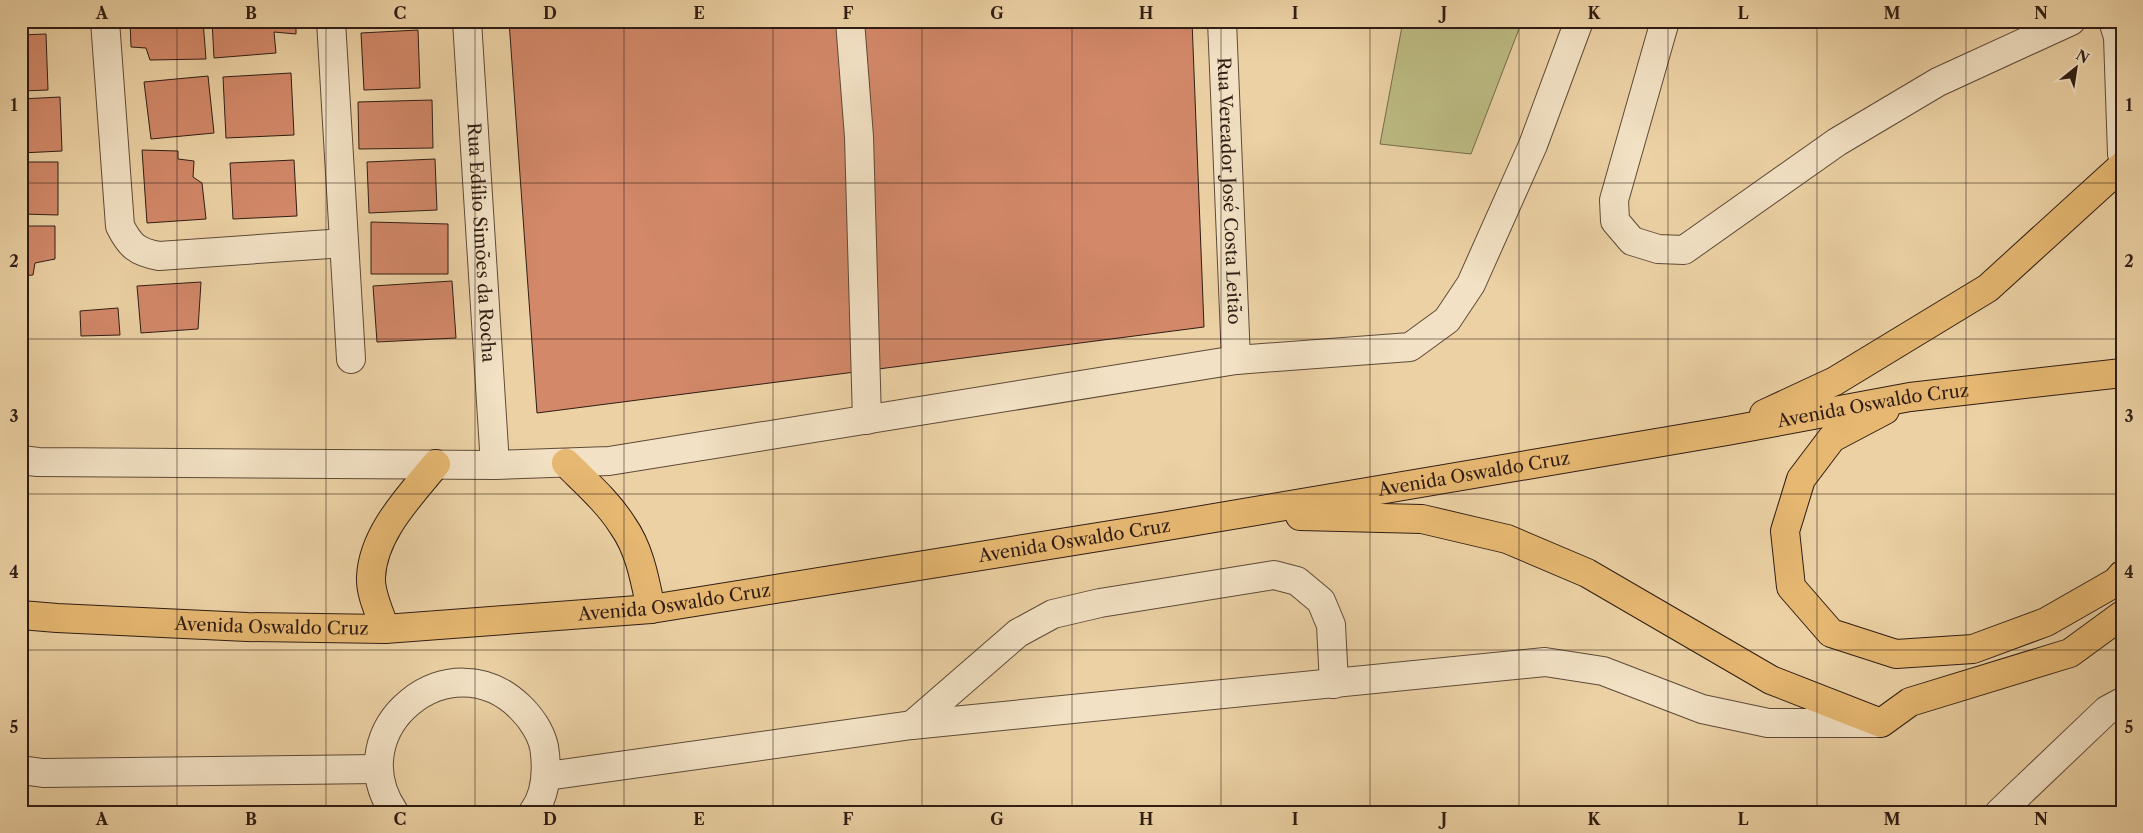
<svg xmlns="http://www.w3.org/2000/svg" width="2143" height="833" font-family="'Libre Caslon Text',serif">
<rect width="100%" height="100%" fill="#ebd1a4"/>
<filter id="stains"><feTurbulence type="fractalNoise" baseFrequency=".004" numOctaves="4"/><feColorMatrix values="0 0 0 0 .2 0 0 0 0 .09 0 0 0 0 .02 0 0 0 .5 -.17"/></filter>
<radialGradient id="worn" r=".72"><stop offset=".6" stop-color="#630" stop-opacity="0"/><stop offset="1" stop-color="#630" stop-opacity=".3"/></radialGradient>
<path fill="#bcba82" stroke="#766c4a" d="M1403,21h119l-51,133 -91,-10z"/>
<g fill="#d28869" stroke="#301d13">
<path d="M130,21h73l3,38 -56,1 -4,-12 -15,-1z"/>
<path d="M212,21h84v13l-22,-2 2,21 -62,5z"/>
<path d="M509,21h683l12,306 -667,86z"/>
<path d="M418,30l2,58 -56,2 -3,-57z"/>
<path d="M46,34l2,56 -27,1v-56z"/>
<path d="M291,73l3,62 -68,3 -3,-61z"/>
<path d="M208,76l6,57 -63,6 -7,-57z"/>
<path d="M60,97l2,54 -41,2v-54z"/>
<path d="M432,100l1,48 -74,1 -1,-47z"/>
<path d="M142,150l36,1v8l16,2 -1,16 9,6 4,36 -59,4z"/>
<path d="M435,159l2,51 -68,3 -2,-51z"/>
<path d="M294,160l3,56 -64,3 -3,-56z"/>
<path d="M21,162h37v53l-37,-1z"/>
<path d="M371,222l77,2v50h-77z"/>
<path d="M21,226h34v33l-20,4 -2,12 -12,1z"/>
<path d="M452,281l4,57 -79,4 -4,-56z"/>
<path d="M201,282l-3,47 -57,4 -4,-47z"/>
<path d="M118,308l2,27 -39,1 -1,-25z"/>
</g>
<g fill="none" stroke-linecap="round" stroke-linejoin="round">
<g stroke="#5f4a37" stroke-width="30">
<g id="minor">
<path d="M105,21l15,205c10,20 17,26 39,30l185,-13"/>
<path d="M331,21l20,338"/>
<path id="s1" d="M467,21l28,444"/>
<path d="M850,21l9,116 8,283"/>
<path id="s2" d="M1222,21l14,339"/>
<path d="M1665,21l-51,179 1,21 17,20 26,8 26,1 153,-108 101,-60 133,-61"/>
<path d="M2113,21l5,16 4,117"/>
<path d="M21,460l17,2 457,3 114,-4 627,-101 174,-13 37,-27 24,-36 62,-139 46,-124"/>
<path d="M912,725l106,-92 35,-19 47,-11 174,-28 23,6 24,20 10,24 3,59"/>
<path d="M21,770l22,3 335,-4"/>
<path d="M547,776l365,-51 633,-63 58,9 99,38 66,14h111"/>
<path d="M394,812c-56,-83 56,-175 127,-104 12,12 23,29 24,46 2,20 1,41 -12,58"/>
<path d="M2000,812l107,-102 15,-8"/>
</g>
</g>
<g stroke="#301d13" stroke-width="30">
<g id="highway">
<path d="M1885,410l-53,28 -31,41 -16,52 6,56 40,46 65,21 77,-5 73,-27 70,-40 6,-7"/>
<path d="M1764,414l71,-33 153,-93 134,-122"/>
<path d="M566,463c20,20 42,39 57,63 17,24 22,55 28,83"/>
<path d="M1300,516l122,3 85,20 80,34 184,107 110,43 29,-21 160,-49 52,-38"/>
<path id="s3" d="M21,615l36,3 190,9 138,2 266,-20 516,-83 560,-95 183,-34 212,-24"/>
<path d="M385,629c-5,-16 -15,-35 -14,-52 2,-44 39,-81 65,-113"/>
</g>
</g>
<use href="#minor" stroke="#f2e1c4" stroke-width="28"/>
<use href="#highway" stroke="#e6b872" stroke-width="28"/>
</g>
<path fill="none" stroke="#301d13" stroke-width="1" stroke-opacity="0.55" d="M177,21v791M326,21v791M475,21v791M624,21v791M773,21v791M922,21v791M1072,21v791M1221,21v791M1370,21v791M1519,21v791M1668,21v791M1817,21v791M1966,21v791M21,183h2101M21,339h2101M21,494h2101M21,650h2101"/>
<g text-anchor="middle" stroke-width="4" stroke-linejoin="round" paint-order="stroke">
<g font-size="18" fill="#301d13" stroke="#f2e1c4">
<text dy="6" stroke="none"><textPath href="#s2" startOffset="170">Rua Vereador José Costa Leitão</textPath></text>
<text dy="6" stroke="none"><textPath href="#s1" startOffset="222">Rua Edílio Simões da Rocha</textPath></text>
<text dy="6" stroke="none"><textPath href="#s3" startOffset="1870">Avenida Oswaldo Cruz</textPath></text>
<text dy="6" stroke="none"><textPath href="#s3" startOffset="1465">Avenida Oswaldo Cruz</textPath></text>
<text dy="6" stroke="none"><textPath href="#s3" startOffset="1060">Avenida Oswaldo Cruz</textPath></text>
<text dy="6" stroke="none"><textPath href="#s3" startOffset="655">Avenida Oswaldo Cruz</textPath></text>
<text dy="6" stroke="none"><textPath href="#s3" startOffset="251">Avenida Oswaldo Cruz</textPath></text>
</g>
</g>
<rect width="2143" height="833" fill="none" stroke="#ebd1a4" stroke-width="55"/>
<g transform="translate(2076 68) rotate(30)" stroke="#f2e1c4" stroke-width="4" paint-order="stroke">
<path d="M0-4L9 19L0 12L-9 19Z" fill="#301d13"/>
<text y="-8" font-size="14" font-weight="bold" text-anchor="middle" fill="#301d13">N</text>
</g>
<rect x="28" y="28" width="2088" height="778" fill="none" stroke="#301d13" stroke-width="2"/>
<g font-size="16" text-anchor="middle" font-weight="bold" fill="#301d13">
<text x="102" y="19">A</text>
<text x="251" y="19">B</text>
<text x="400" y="19">C</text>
<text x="550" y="19">D</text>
<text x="699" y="19">E</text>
<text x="848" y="19">F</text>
<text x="997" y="19">G</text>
<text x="1146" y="19">H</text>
<text x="1295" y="19">I</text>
<text x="1444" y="19">J</text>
<text x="1594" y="19">K</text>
<text x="1743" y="19">L</text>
<text x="1892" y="19">M</text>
<text x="2041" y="19">N</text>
<text x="14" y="111">1</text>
<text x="2129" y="111">1</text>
<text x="14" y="267">2</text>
<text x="2129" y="267">2</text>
<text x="14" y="422">3</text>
<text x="2129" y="422">3</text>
<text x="14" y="578">4</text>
<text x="2129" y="578">4</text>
<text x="14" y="733">5</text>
<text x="2129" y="733">5</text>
<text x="102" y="825">A</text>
<text x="251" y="825">B</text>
<text x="400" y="825">C</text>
<text x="550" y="825">D</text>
<text x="699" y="825">E</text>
<text x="848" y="825">F</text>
<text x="997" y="825">G</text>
<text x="1146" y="825">H</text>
<text x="1295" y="825">I</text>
<text x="1444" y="825">J</text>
<text x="1594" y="825">K</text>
<text x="1743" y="825">L</text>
<text x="1892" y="825">M</text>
<text x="2041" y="825">N</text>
</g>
<rect width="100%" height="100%" filter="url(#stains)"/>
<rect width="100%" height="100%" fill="url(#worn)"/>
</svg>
